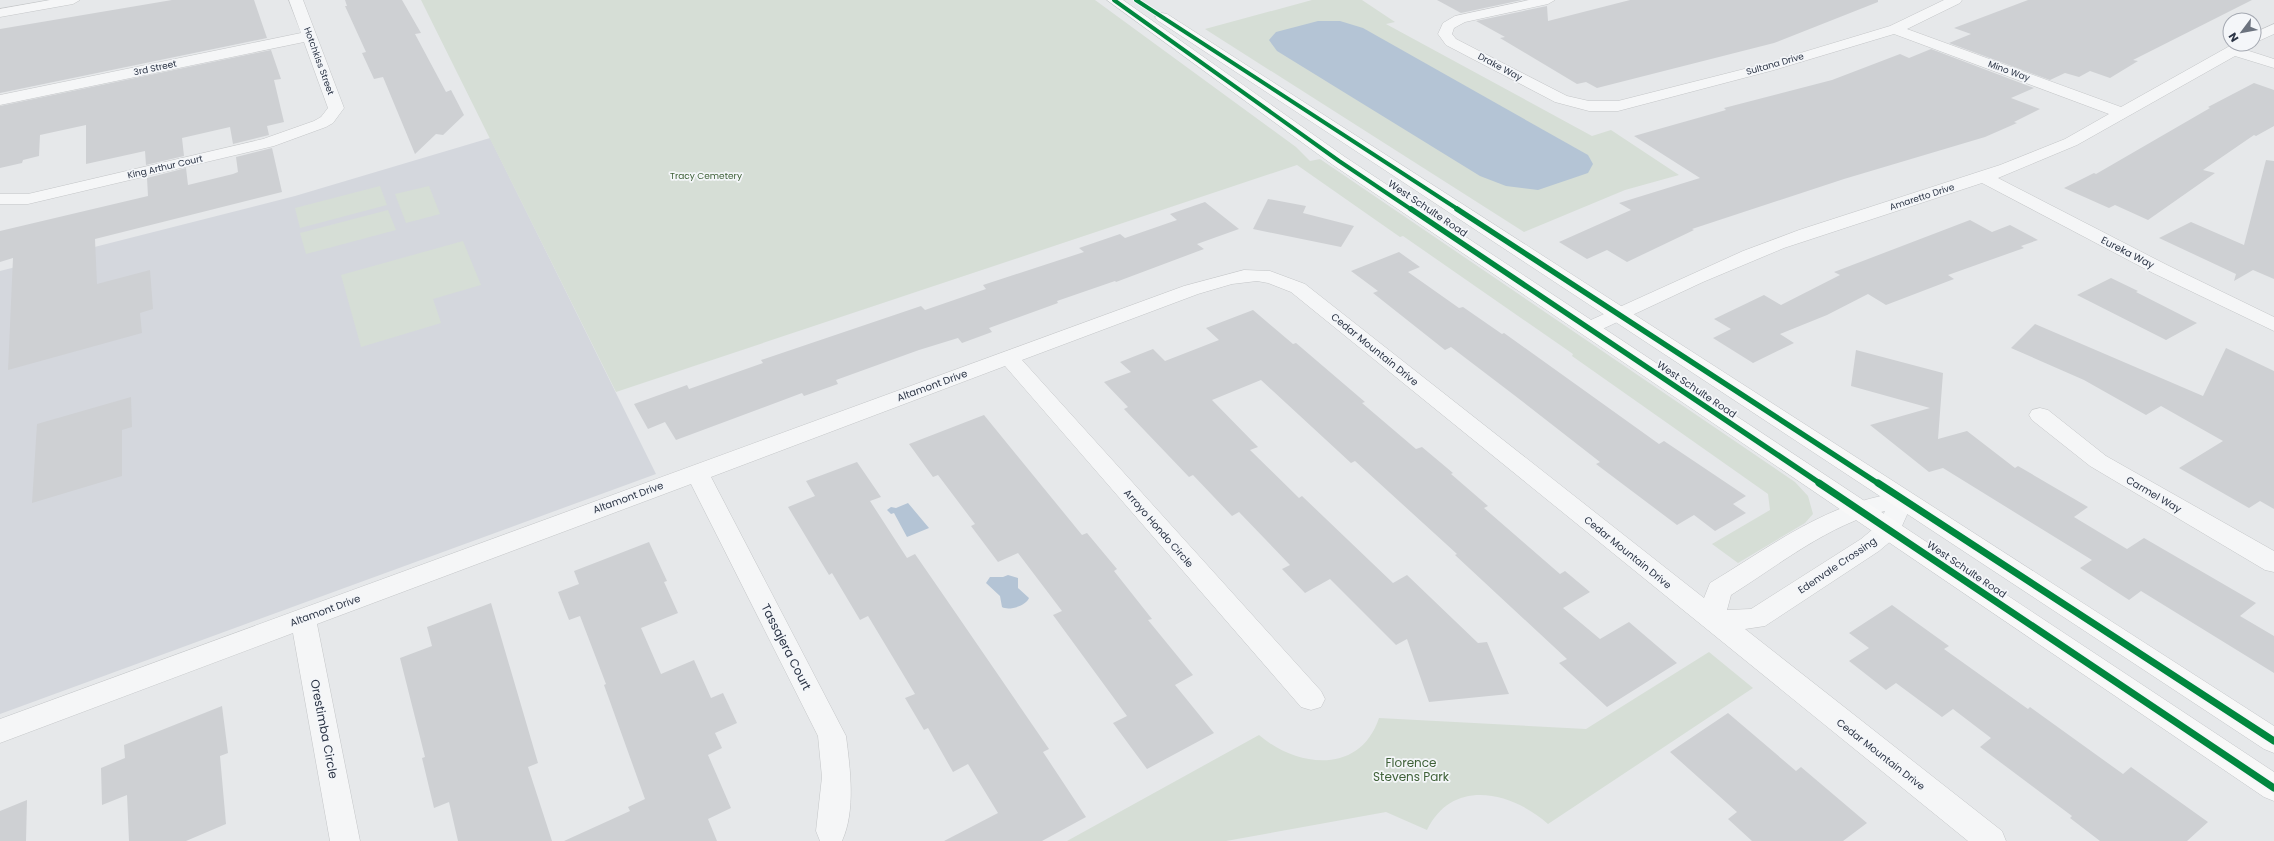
<svg xmlns="http://www.w3.org/2000/svg" width="2274" height="841" font-family="Poppins,sans-serif">
<rect width="100%" height="100%" fill="#e6e8ea"/>
<path fill="#d4d7dd" d="M490,138l166,336 -656,240v-443l295,-75z"/>
<g fill="#d6ded6">
<path d="M421,0h674l201,147 14,14 10,-2 475,323 13,14 5,18 -8,9 -67,40 -26,-19 58,-34 -2,-16 -196,-138 1,-2 -170,-118 -3,1 -103,-72 -681,227z"/>
<path d="M1312,0h50l33,22 -9,2 206,112 19,-6 68,45 -54,15 -101,42 -319,-203z"/>
<path d="M380,186l7,19 -87,23 -5,-20z"/>
<path d="M429,186l11,28 -34,9 -11,-29z"/>
<path d="M388,210l8,20 -90,24 -6,-21z"/>
<path d="M463,241l18,44 -48,14 8,24 -80,24 -20,-72z"/>
<path d="M1709,652l44,36 -205,136c-36,-32 -95,-47 -121,6l-41,-18 -160,29h-159l192,-106c38,33 101,40 120,-17l207,11z"/>
</g>
<g fill="#b4c4d5">
<path d="M1318,21h22l23,7 225,127 5,9 -5,9 -50,17 -32,-4 -26,-10 -203,-125 -8,-11 7,-8z"/>
<path d="M908,503l21,25 -22,9 -13,-24 -3,1 -4,-4 4,-3 5,1z"/>
<path d="M1008,575l10,3v10l11,10c-3,8 -20,13 -27,9l-2,-11 -14,-13 4,-6h13z"/>
</g>
<g fill="#ced0d3">
<path d="M172,0h82l13,38 -267,55v-64z"/>
<path d="M345,0h57l19,33 -6,1 31,58 5,-2 13,25 -21,20 -7,-1 -21,20 -32,-77 -9,2 -12,-26 4,-1 -21,-46h2z"/>
<path d="M1437,0h85l-61,13z"/>
<path d="M1630,0h248v2l-104,41 -177,45 -11,-6 -9,2 -77,-46 5,-1 -29,-16 71,-15 1,15z"/>
<path d="M2028,0h224l-119,60 5,1 -28,17 -20,-7 -11,6 -14,-4 -15,7 -101,-37 22,-9 -17,-6z"/>
<path d="M1931,49l103,39 -23,10 29,11 -26,13 3,1 -32,14 -141,42 -152,50 2,1 -67,32 -20,-12 -20,9 -28,-17 72,-32 -12,-7 81,-25 -66,-42 92,-26 -2,-2 108,-28 68,-26 9,4z"/>
<path d="M271,50l10,29 -7,1 10,42 -17,4 2,9 -36,9 -3,-17 -48,11 2,18 -38,9 -1,-14 -59,13v-39l-46,10 -1,21 -16,4 -1,3 -22,5v-62z"/>
<path d="M2254,83l20,7v36l-18,10 -2,-1 -51,35 12,3 -67,47 -33,-15 -6,3 -45,-20 30,-15 2,1 114,-66 -2,-1z"/>
<path d="M272,148l10,44 -187,47 2,45 53,-14 3,39 -13,4 2,20 -134,37 5,-112 -13,4v-31l148,-35 -1,-18 39,-10 2,17 45,-11 5,-2 -2,-15z"/>
<path d="M2266,160l8,1v118l-21,-9 -19,11 2,-7 -77,-36 32,-16 53,23z"/>
<path d="M1268,199l38,7 -3,7 51,13 -13,21 -88,-18z"/>
<path d="M1205,202l34,27 -42,15 7,5 -88,33 -1,-1 -58,20 1,2 -69,25 3,4 -30,11 -4,-5 -39,12 -83,30 2,4 -34,12 -2,-3 -126,47 -11,-18 -17,7 -14,-25 53,-19 2,4 74,-26 -2,-3 160,-54 4,4 61,-21 -3,-4 101,-33 -5,-4 41,-14 5,4 52,-18 -7,-6z"/>
<path d="M1970,220l22,12 18,-7 28,15 -17,6 3,2 -76,27 6,4 -68,26 -18,-11 -41,21 -47,19 14,9 -41,20 -40,-25 18,-9 -17,-10 50,-24 17,10 59,-30 -6,-3z"/>
<path d="M1399,252l21,15 -12,5 51,36 4,-1 39,27 2,-1 155,111 5,-3 82,55 -13,8 13,9 -31,18 -21,-16 -17,10 -81,-61 4,-2 -86,-67 -63,-48 -6,3 -72,-57 5,-2 -27,-20z"/>
<path d="M2111,278l27,13 -2,1 61,31 -31,17 -89,-45z"/>
<path d="M1253,310l40,34 3,-1 69,59 -3,1 54,46 6,-2 31,26 -2,1 37,32 -4,2 76,66 5,-3 25,21 -27,16 37,31 29,-17 48,41 -70,44 -48,-44 8,-4 -112,-104 2,-1 -102,-93 -4,2 -90,-83 -49,20 46,47 -8,3 49,48 3,-2 91,87 14,-8 71,68 9,-1 22,52 -80,8 -22,-63 -11,6 -66,-66 -25,14 -23,-24 8,-4 -51,-53 -7,4 -39,-41 -4,2 -65,-68 4,-2 -24,-25 27,-10 -11,-10 33,-13 12,12 54,-21 -13,-12z"/>
<path d="M2035,324l168,72 23,-48 48,23v138l-14,-8 -11,7 -70,-40 44,-27 -62,-35 -15,9 -62,-35 -73,-32z"/>
<path d="M1856,350l87,23 -5,66 29,-8 48,37 3,-2 70,41 -14,10 53,32 17,-11 112,65 -16,13 34,20v37l-133,-82 -12,9 -49,-32 12,-8 -149,-92 -14,4 -59,-47 60,-17 -79,-22z"/>
<path d="M131,397l1,30 -10,3v46l-90,27 5,-79z"/>
<path d="M984,415l98,120 5,-2 30,36 -3,2 38,48 -4,1 45,55 -18,10 39,48 -67,36 -34,-46 14,-7 -74,-101 9,-4 -44,-58 -20,9 -27,-36 4,-2 -37,-49 -5,2 -24,-33z"/>
<path d="M857,462l24,35 -11,4 37,57 8,-4 29,42 105,153 -6,3 43,65 -44,24h-98l54,-28 -30,-49 -15,8 -25,-44 -4,2 -19,-32 10,-4 -47,-78 -8,4 -28,-47 -3,2 -41,-68 27,-11 -9,-15z"/>
<path d="M649,542l18,39 -3,1 14,31 -37,15 20,46 33,-14 17,38 12,-5 14,30 -22,10 7,15 -14,7 23,53 -23,11 9,22h-153l66,-30 -2,-4 17,-8 -41,-114 2,-1 -26,-68 -11,4 -11,-28 21,-8 -5,-13z"/>
<path d="M491,603l47,160 -10,4 24,74h-94l-9,-39 -15,6 -12,-50 3,-1 -25,-99 32,-12 -5,-19z"/>
<path d="M1892,605l57,41 -5,3 84,60 2,-2 93,67 8,-7 77,55 -21,19h-87l-30,-23 2,-2 -92,-69 11,-9 -38,-29 -11,8 -46,-34 -10,7 -37,-29 20,-13 -20,-15z"/>
<path d="M222,706l6,47 -8,3 6,68 -40,17h-57l-2,-46 -25,10 -1,-37 24,-10 -1,-13z"/>
<path d="M1728,713l68,58 5,-4 66,56 -24,18h-91l-24,-22 9,-7 -67,-60z"/>
<path d="M27,800l-1,41h-26v-30z"/>
</g>
<g fill="none" stroke-linecap="round" stroke-linejoin="round">
<g stroke="#c4c6c8" stroke-width="1">
<g id="minor">
<path d="M50,0h30l-7,4 -73,13v-8z"/>
<path d="M289,0h14l41,108 -11,15 -7,4 -52,19 -246,58h-28v-10h28l235,-55 51,-18 7,-4 7,-9 -24,-66 -304,63v-10l301,-62z"/>
<path d="M1529,0h26l-7,4 -83,18 -11,6 -2,6 4,5 111,57 22,5h29l146,-37 126,-38 54,-26h18l-2,3 -53,26 214,78 107,-60 6,-3h18l-6,6 28,9v9l-39,-12 -158,89 -79,33 169,87 107,52v14l-121,-58 -171,-90 -198,65 -81,34 -107,50 -7,2 -7,-2 -3,-4 3,-4 161,-73 56,-21 201,-65 65,-26 44,-25 -215,-80 -120,36 -156,41h-29l-34,-9 -109,-57 -8,-11 5,-11 12,-7z"/>
<path d="M2274,24v10l-20,9v-10z"/>
<path d="M1244,270l26,1 35,13 399,314 6,-15c55,-33 107,-73 171,-87 10,-3 19,-6 29,-3l4,6 -16,36 -19,16 -114,75 -20,3 257,202 4,10h-38l-677,-549 -23,-9 -11,-2 -25,3 -34,10 -176,66 299,331 4,8 -4,8 -10,3 -10,-3 -296,-341 -294,111 135,259c4,32 10,74 -4,105h-22l-4,-10 6,-54 -4,-41 -127,-252 -374,140 43,217h-30l-37,-208 -293,110v-24l1184,-433zM1885,511l-6,13 -18,15 -110,70 -24,1 4,-15c48,-30 98,-71 154,-84z"/>
<path d="M2040,408l8,2 58,46 168,95v21l-9,-2 -175,-104 -58,-46 -3,-5 3,-5z"/>
</g>
</g>
<g stroke="#c2c5c8" stroke-width="1">
<g id="major">
<path d="M1107,0h16l222,157 929,615v29l-10,-4 -931,-632z"/>
<path d="M1162,13l5,1 1107,712v27l-10,-4 -1107,-729 -2,-3z"/>
</g>
</g>
<use href="#minor" fill="#f5f6f7" fill-rule="evenodd"/>
<use href="#major" fill="#f8f8f8" fill-rule="evenodd"/>
<g stroke="#f4f6f9" stroke-width="6">
<g id="cycleway-far2">
<path d="M1114,0l225,161 73,49"/>
<path d="M1136,0l323,210"/>
</g>
</g>
<g stroke="#f4f6f9" stroke-width="8">
<g id="cycleway-far1">
<path d="M1411,209l410,275"/>
<path d="M1457,209l422,275"/>
</g>
</g>
<g stroke="#f4f6f9" stroke-width="10">
<g id="cycleway">
<path d="M1819,483l455,305"/>
<path d="M1878,483l396,258"/>
</g>
</g>
<use href="#cycleway-far2" stroke="#00873e" stroke-width="4"/>
<use href="#cycleway-far1" stroke="#00873e" stroke-width="5.5"/>
<use href="#cycleway" stroke="#00873e" stroke-width="7"/>
</g>
<g text-anchor="middle" stroke-width="3.5" stroke-linejoin="round" paint-order="stroke">
<g font-size="9" fill="#2b3445" stroke="#f4f6f9">
<text transform="translate(319 61) rotate(70)" y="3">Hotchkiss Street</text>
<text transform="translate(1775 64) rotate(-16)" y="3">Sultana Drive</text>
<text transform="translate(1500 67) rotate(28)" y="3">Drake Way</text>
<text transform="translate(155 68) rotate(-12)" y="3">3rd Street</text>
<text transform="translate(2009 71) rotate(20)" y="3">Mino Way</text>
<text transform="translate(165 167) rotate(-13)" y="3">King Arthur Court</text>
<text transform="translate(1922 197) rotate(-18)" y="3">Amaretto Drive</text>
</g>
<g font-size="9" fill="#3f6138" stroke="#f4f6f9">
<text x="706" y="179">Tracy Cemetery</text>
</g>
<g font-size="10" fill="#2b3445" stroke="#f4f6f9">
<text transform="translate(1428 208) rotate(34)" y="4">West Schulte Road</text>
<text transform="translate(2128 252) rotate(27)" y="4">Eureka Way</text>
<text transform="translate(1375 349) rotate(39)" y="4">Cedar Mountain Drive</text>
<text transform="translate(932 385) rotate(-20)" y="4">Altamont Drive</text>
<text transform="translate(1697 389) rotate(34)" y="4">West Schulte Road</text>
<text transform="translate(2154 494) rotate(30)" y="4">Carmel Way</text>
<text transform="translate(628 497) rotate(-20)" y="4">Altamont Drive</text>
<text transform="translate(1159 528) rotate(49)" y="4">Arroyo Hondo Circle</text>
<text transform="translate(1628 552) rotate(39)" y="4">Cedar Mountain Drive</text>
<text transform="translate(1837 565) rotate(-34)" y="4">Edenvale Crossing</text>
<text transform="translate(1967 569) rotate(34)" y="4">West Schulte Road</text>
<text transform="translate(325 610) rotate(-20)" y="4">Altamont Drive</text>
<text transform="translate(1881 754) rotate(38)" y="4">Cedar Mountain Drive</text>
</g>
<g font-size="12" fill="#2b3445" stroke="#f4f6f9">
<text transform="translate(786 647) rotate(63)" y="4">Tassajera Court</text>
<text transform="translate(324 729) rotate(79)" y="4">Orestimba Circle</text>
</g>
<g font-size="12" fill="#3f6138" stroke="#f4f6f9">
<text x="1411" y="767">Florence<tspan x="1411" dy="14">Stevens Park</tspan></text>
</g>
</g>
<g transform="translate(2242 32) rotate(238)"><circle r="19" fill="#f4f6f9" stroke="#a4a8b1"/>
<path d="M0-3L7 15L0 10L-7 15Z" fill="#6c737f"/>
<text y="-6" font-size="11" font-weight="bold" text-anchor="middle" fill="#2b3445">N</text>
</g>
</svg>
